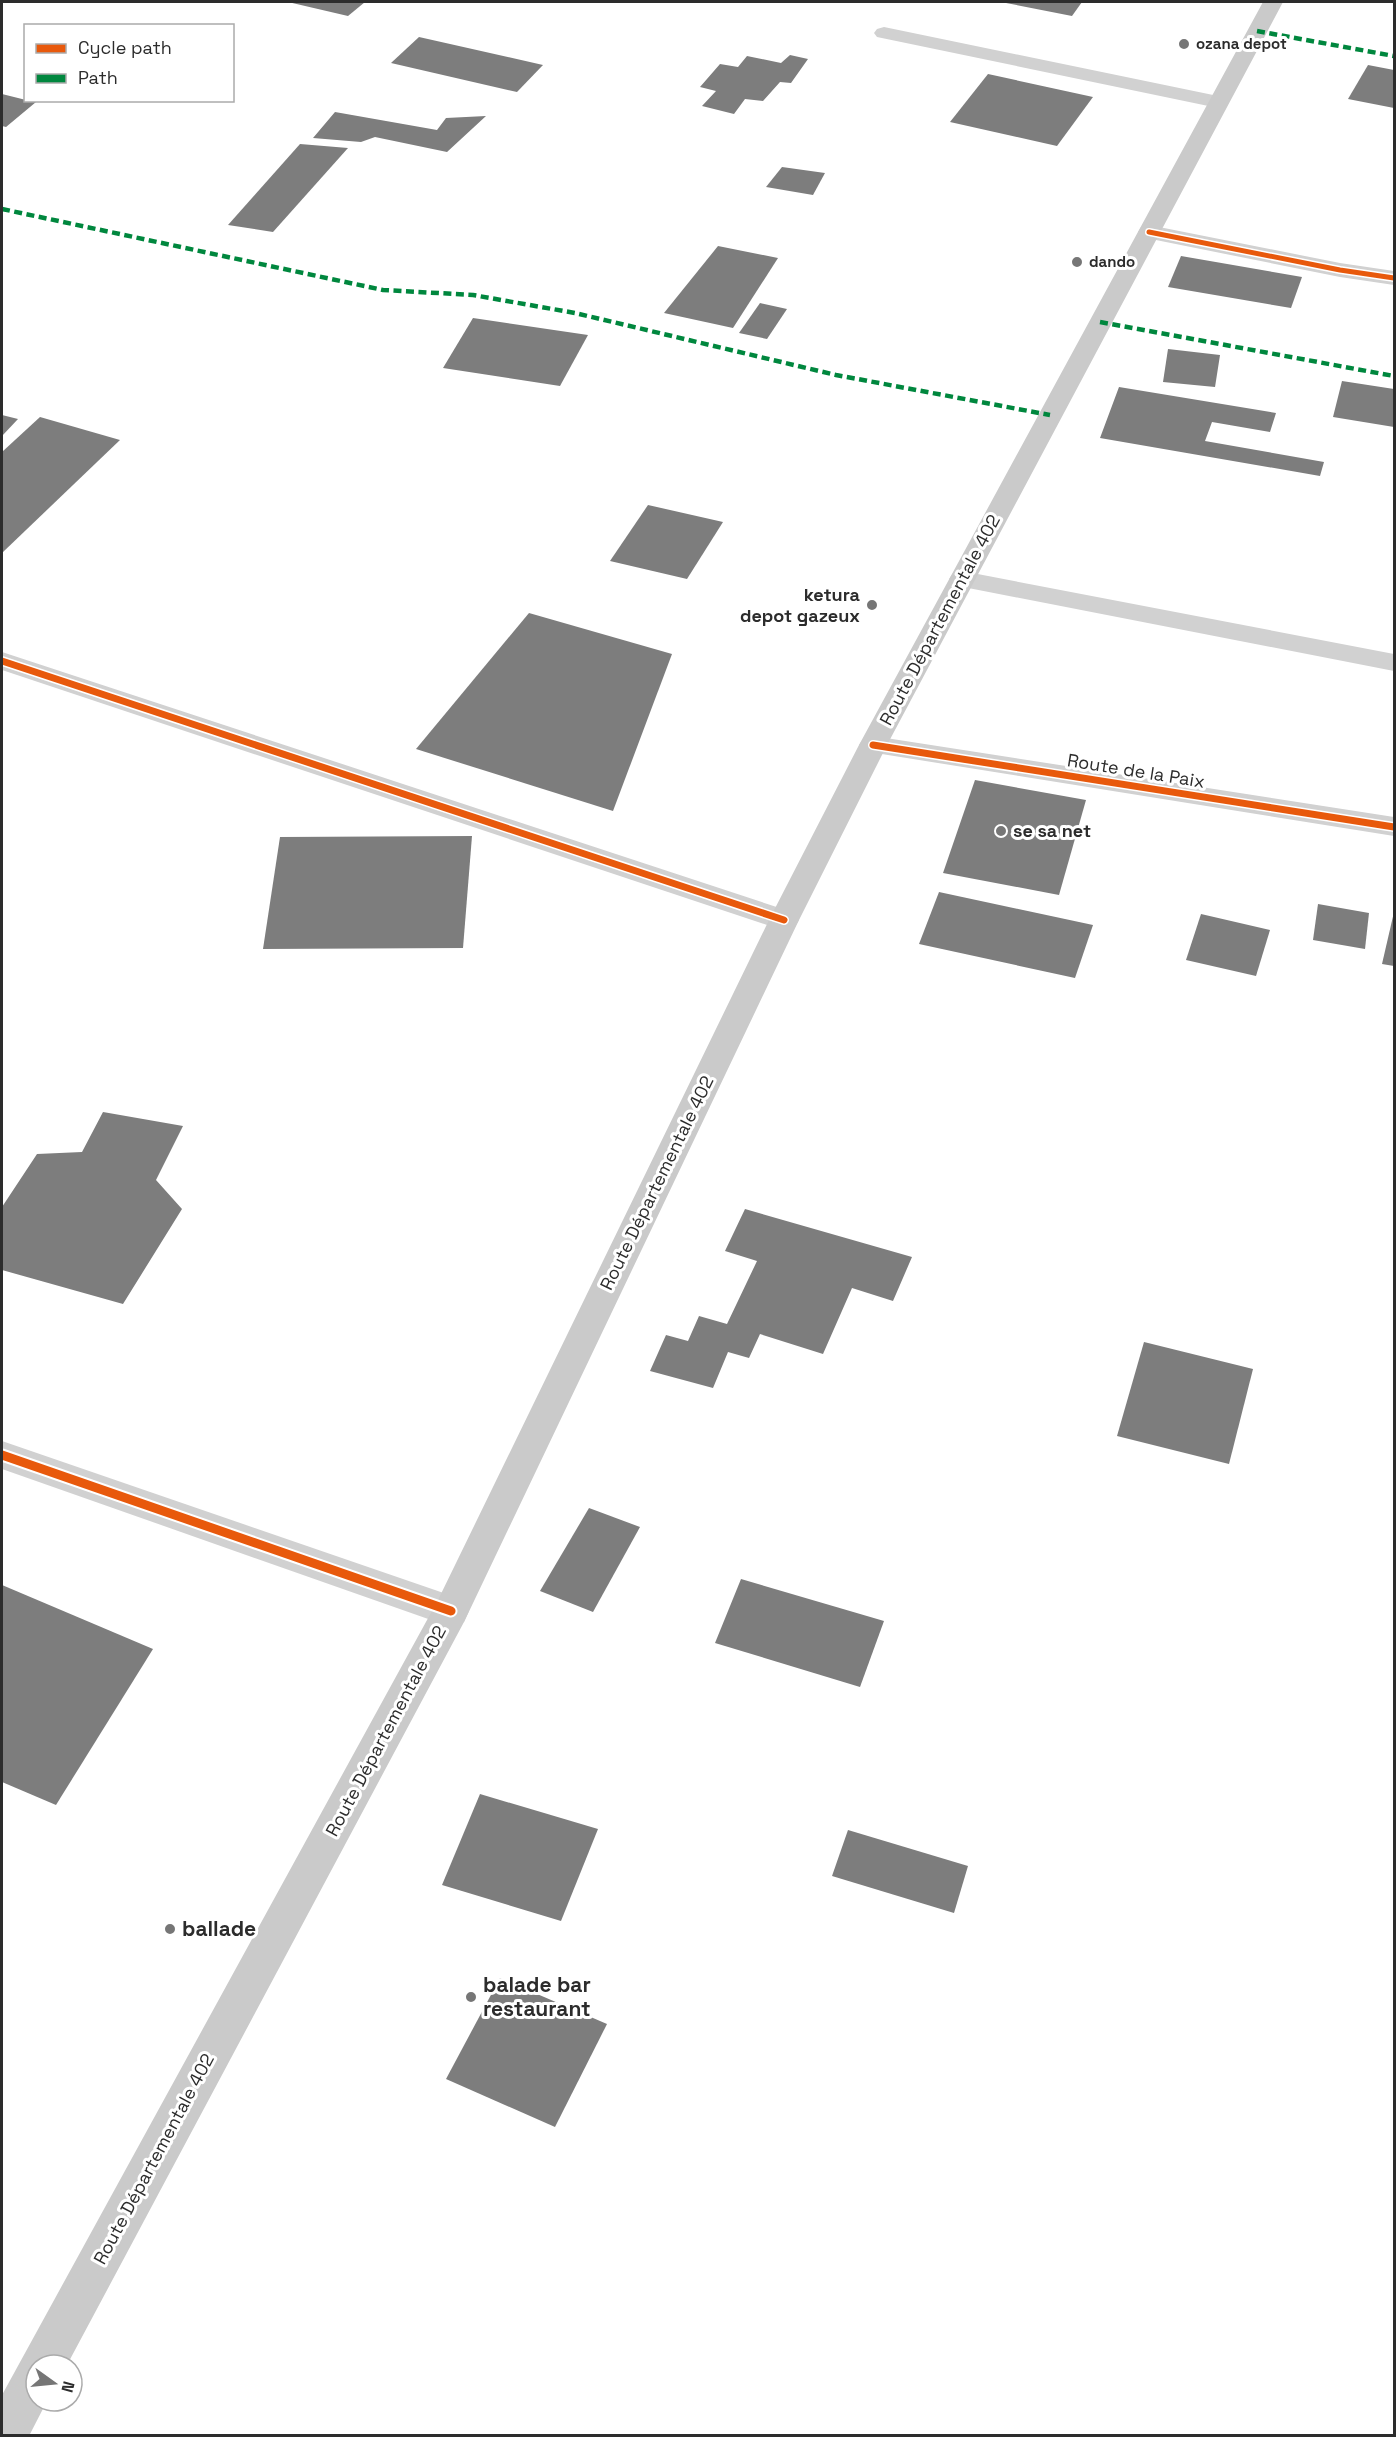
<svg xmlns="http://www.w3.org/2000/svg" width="1396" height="2437" font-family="'Space Grotesk',sans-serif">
<rect width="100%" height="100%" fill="#fff"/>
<g fill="#7d7d7d">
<path d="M288,2h77l-17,14z"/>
<path d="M1006,3v-1h76l-10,14z"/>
<path d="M419,37l124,28 -26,27 -126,-29z"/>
<path d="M790,55l18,4 -17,24 -11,-1 -17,19 -18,-2 -11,15 -32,-8 14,-15 -16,-4 20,-23 18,3 9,-11 34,7z"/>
<path d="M1368,65l26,5v38l-46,-9z"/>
<path d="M988,74l105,23 -36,49 -107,-24z"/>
<path d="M2,94l24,6 10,2 -30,25 -4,-1z"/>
<path d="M335,112l102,18 9,-12 40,-2 -39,36 -72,-15 -14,5 -48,-4z"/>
<path d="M300,144l48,4 -75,84 -45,-7z"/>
<path d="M782,167l43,6 -12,22 -47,-8z"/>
<path d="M718,246l60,12 -45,70 -69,-15z"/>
<path d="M1181,256l121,21 -11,31 -123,-21z"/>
<path d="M760,303l27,6 -20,30 -28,-6z"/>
<path d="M473,318l115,17 -28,51 -117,-18z"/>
<path d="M1168,349l52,6 -5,32 -52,-5z"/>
<path d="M1342,381l52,8v38l-61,-10z"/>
<path d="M1119,387l157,26 -6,19 -58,-10 -7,19 119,21 -4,14 -220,-38z"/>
<path d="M2,415l16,4 -16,17z"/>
<path d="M40,417l80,23 -118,113v-101z"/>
<path d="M648,505l75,17 -36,57 -77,-18z"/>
<path d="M529,613l143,41 -59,157 -197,-62z"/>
<path d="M975,780l111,20 -27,95 -116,-22z"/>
<path d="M472,836l-9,112 -200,1 17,-112z"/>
<path d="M939,892l154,33 -18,53 -156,-34z"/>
<path d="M1318,904l51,9 -4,36 -52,-9z"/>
<path d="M1394,912v54l-12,-2z"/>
<path d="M1201,914l69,16 -14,46 -70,-16z"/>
<path d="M103,1112l80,14 -27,54 26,29 -59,95 -121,-34v-63l35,-53 45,-2z"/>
<path d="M745,1209l167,48 -19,44 -41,-13 -29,66 -63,-20 -11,24 -21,-6 -15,36 -63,-17 16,-36 22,6 11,-25 28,8 30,-63 -32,-10z"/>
<path d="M1144,1342l109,27 -24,95 -112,-28z"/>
<path d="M589,1508l51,19 -47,85 -53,-21z"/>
<path d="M741,1579l143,42 -24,66 -145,-44z"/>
<path d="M2,1585l151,64 -97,156 -54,-23z"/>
<path d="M480,1794l118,35 -37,92 -119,-36z"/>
<path d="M848,1830l120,36 -14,47 -122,-37z"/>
<path d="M500,1978l107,46 -52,103 -109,-48z"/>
</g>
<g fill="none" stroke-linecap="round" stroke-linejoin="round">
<path fill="#d1d1d1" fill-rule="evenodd" d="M884,27l334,69 8,1 3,5 -3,5 -8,1 -341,-71 -3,-4 3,-4z"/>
<g fill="#d1d1d1" fill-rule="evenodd">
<path d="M1149,225l191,38 54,8v14l-54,-8 -199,-40 -3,-5 3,-5z"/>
<path d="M962,571l432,83v17l-441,-86 -4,-6 4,-6z"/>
<path d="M2,652l793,261 4,7 -4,7 -11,3 -11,-3 -771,-257z"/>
<path d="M873,736l521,81v19l-531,-85 -4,-6 4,-6z"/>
<path d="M2,1441l462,159 5,11 -5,11 -13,5 -449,-158z"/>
</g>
<path fill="#cacaca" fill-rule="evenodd" d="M1263,2h20l-396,743 -88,175 -335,702 -397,743h-31v36h11l-18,35h-27v-41l436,-795 331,-680 90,-175z"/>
<g stroke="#00873e" stroke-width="4.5" stroke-dasharray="8 4.5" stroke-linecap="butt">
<path d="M1257,31l137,25"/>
<path d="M2,209l381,81 90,5 102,18 261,62 214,40"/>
<path d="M1100,322l294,54"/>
</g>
<g stroke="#fff" stroke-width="8">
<path id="cycleway-far2" d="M1149,232l191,38 54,8"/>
</g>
<g stroke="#fff" stroke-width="10">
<g id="cycleway-far1">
<path d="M2,661l782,259"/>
<path d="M873,745l521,82"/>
</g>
</g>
<g stroke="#fff" stroke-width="13">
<path id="cycleway" d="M2,1455l449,156"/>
</g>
<use href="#cycleway-far2" stroke="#e8590c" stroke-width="5"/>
<use href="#cycleway-far1" stroke="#e8590c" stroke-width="7"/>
<use href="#cycleway" stroke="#e8590c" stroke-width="9"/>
</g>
<g fill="#767676" stroke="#fff" stroke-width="2">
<circle cx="1184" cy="44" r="6"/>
<circle cx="1077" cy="262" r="6"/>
<circle cx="872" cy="605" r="6"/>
<circle cx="1001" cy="831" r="6"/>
<circle cx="170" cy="1929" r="6"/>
<circle cx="471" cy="1997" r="6"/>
</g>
<g text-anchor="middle" stroke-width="6" stroke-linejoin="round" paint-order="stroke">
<g font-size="15" font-weight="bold" fill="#2c2c2c" stroke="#fff" text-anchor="start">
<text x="1196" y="49">ozana depot</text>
<text x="1089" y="267">dando</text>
</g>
<g font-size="18" font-weight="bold" fill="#2c2c2c" stroke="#fff" text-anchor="end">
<text x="860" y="601">ketura<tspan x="860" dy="21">depot gazeux</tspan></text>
<text x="1013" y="837" text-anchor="start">se sa net</text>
</g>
<g font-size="18" fill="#2c2c2c" stroke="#fff">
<text transform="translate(940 620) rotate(-62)" y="6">Route Départementale 402</text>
<text transform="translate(1136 771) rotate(9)" y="6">Route de la Paix</text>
<text transform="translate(657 1183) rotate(-64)" y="6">Route Départementale 402</text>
<text transform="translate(386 1731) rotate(-62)" y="6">Route Départementale 402</text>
<text transform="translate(154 2159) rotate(-62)" y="6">Route Départementale 402</text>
</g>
<g font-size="21" font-weight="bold" fill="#2c2c2c" stroke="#fff" text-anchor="start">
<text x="182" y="1936">ballade</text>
<text x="483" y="1992">balade bar<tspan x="483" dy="24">restaurant</tspan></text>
</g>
</g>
<rect width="1396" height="2437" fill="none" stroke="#2c2c2c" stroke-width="6"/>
<rect x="24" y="24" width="210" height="78" fill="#ffffff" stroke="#ababab" stroke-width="1.5"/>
<rect x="36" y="44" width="30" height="9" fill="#e8590c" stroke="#ababab" stroke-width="1.5"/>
<text x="78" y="54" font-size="18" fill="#2c2c2c">Cycle path</text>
<rect x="36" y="74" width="30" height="9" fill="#00873e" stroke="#ababab" stroke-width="1.5"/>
<text x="78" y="84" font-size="18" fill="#2c2c2c">Path</text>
<g transform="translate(54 2383) rotate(105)"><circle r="28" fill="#ffffff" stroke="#ababab" stroke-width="1.5"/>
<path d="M0-4.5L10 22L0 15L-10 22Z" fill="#767676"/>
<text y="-9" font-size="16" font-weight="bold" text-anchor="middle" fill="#2c2c2c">N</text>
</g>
</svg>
